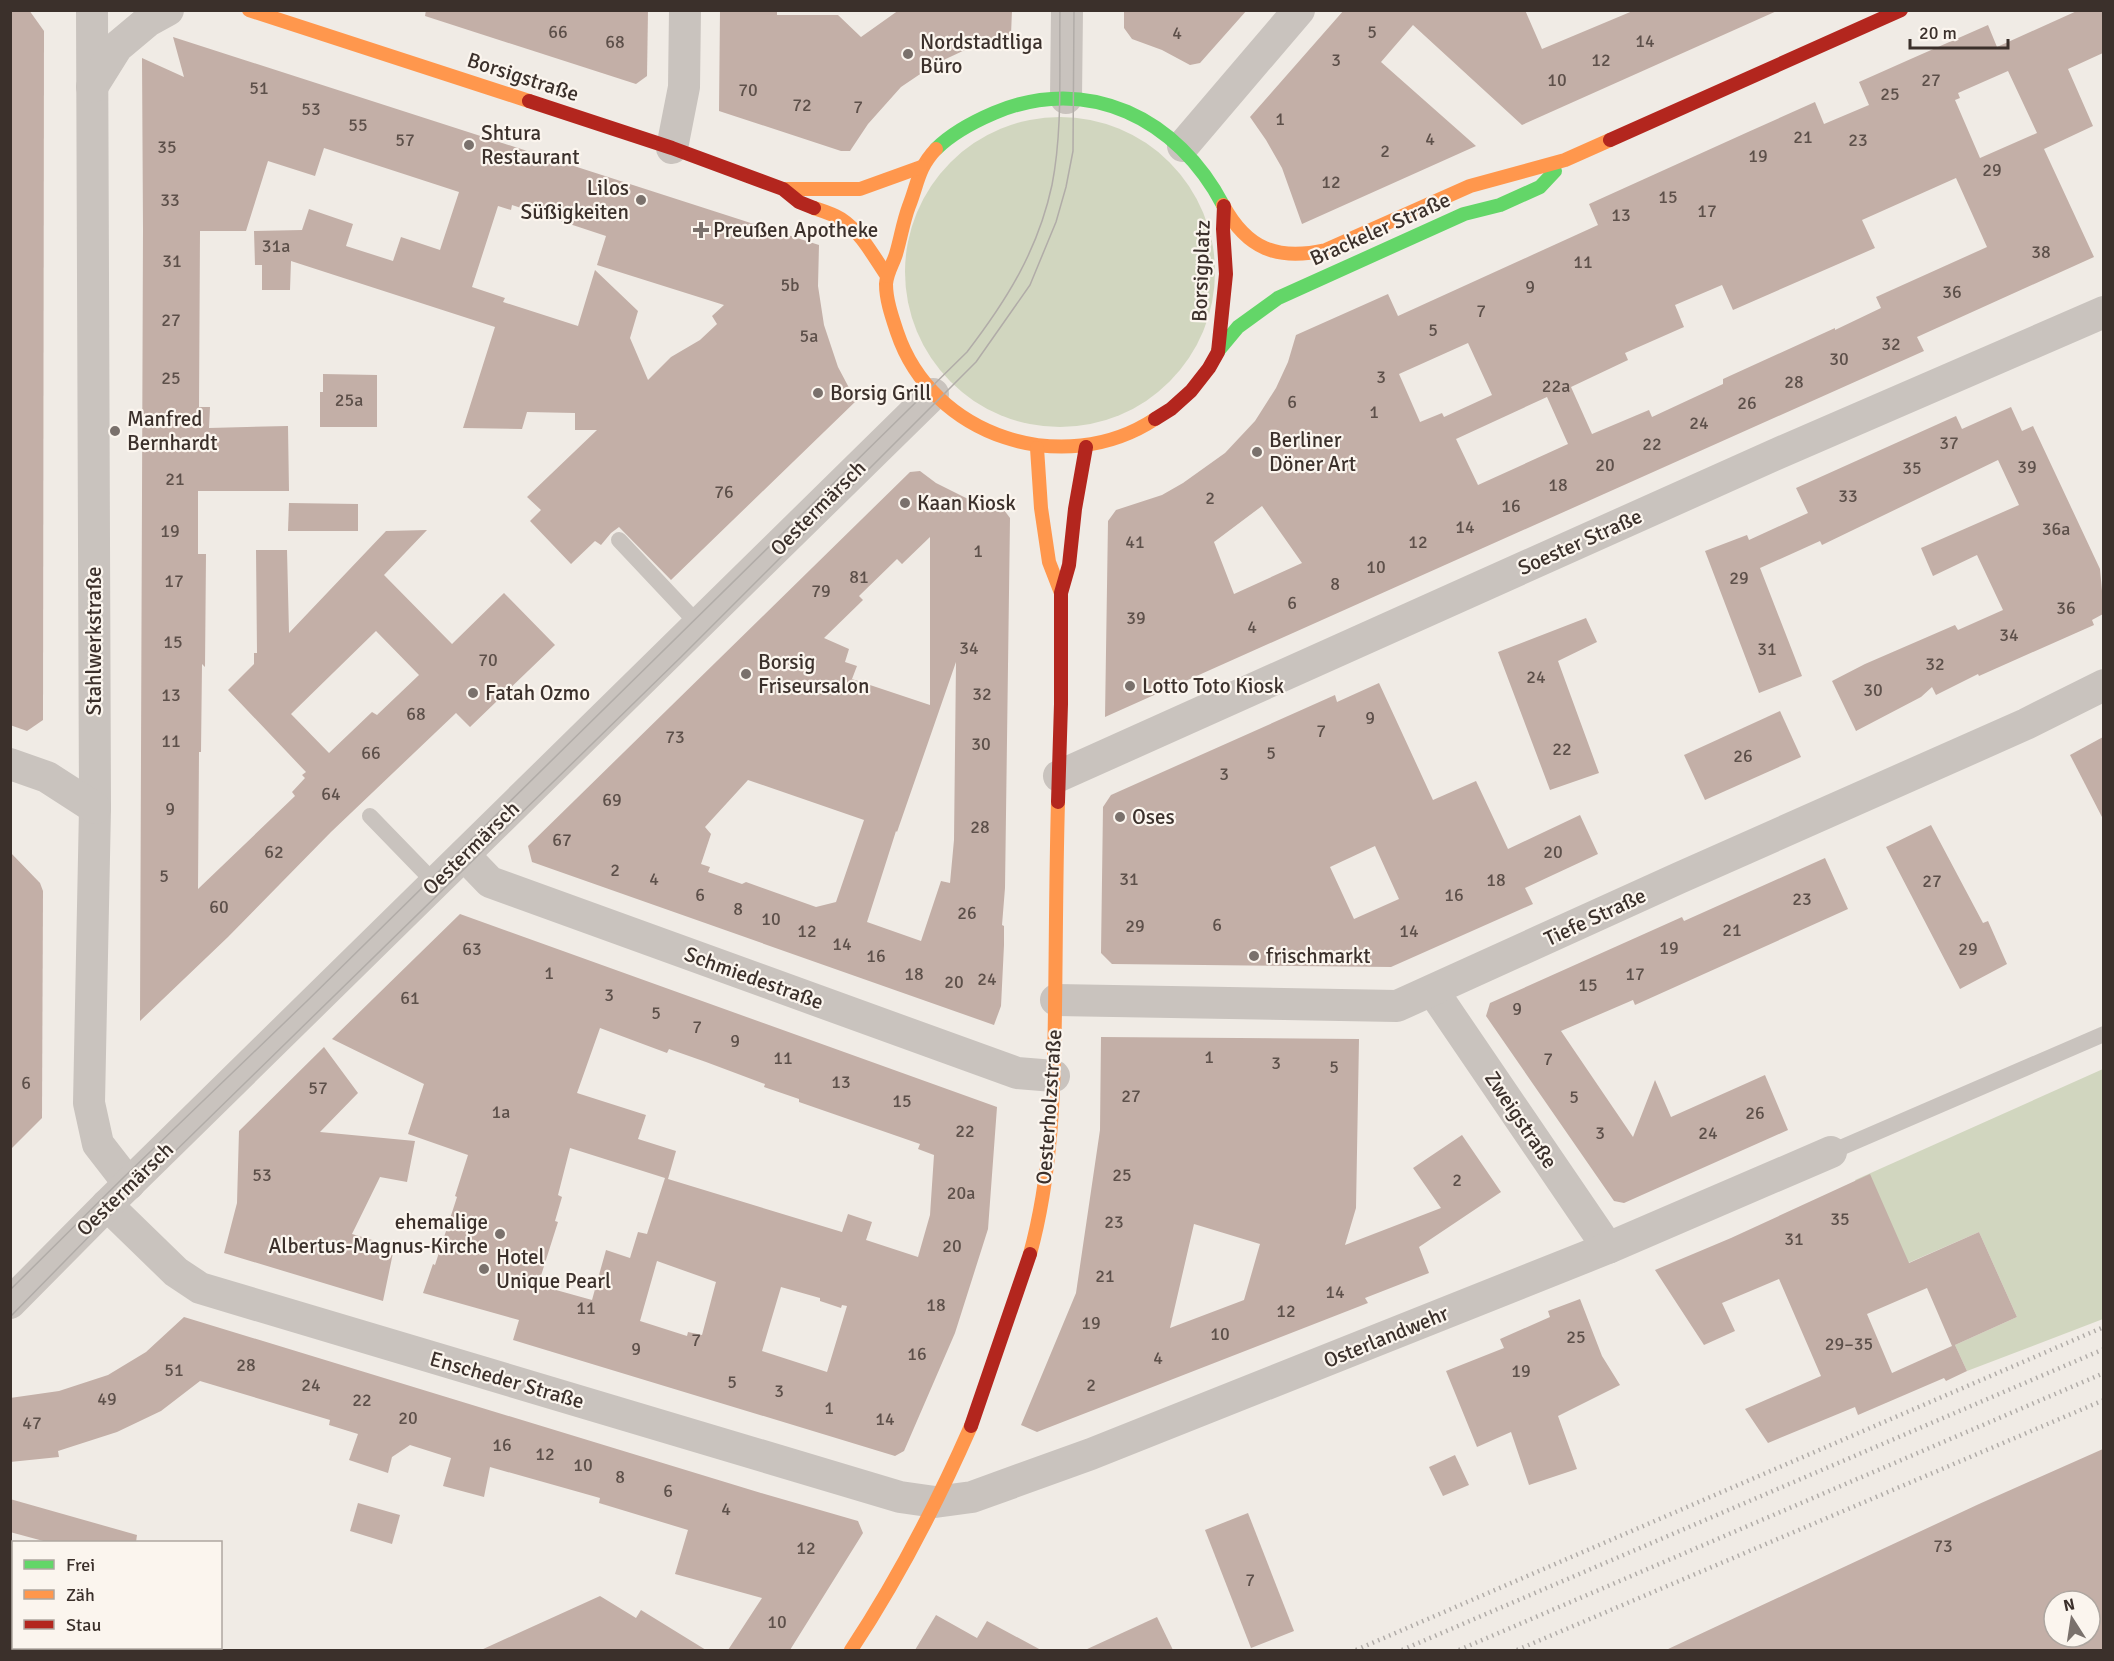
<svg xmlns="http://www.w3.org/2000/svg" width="2114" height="1661" font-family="Signika,sans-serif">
<rect width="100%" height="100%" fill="#f0ebe5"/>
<g fill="#d1d6bf">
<circle cx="1060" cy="272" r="155"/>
<path d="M2103,1069v250l-136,52 -12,-26 62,-28 -38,-85 -71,31 -19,-8 -34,-75z"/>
</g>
<g fill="#c3afa7" fill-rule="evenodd">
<path d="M10,10h19l15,21 -1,689 -16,11 -17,-6z"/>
<path d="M426,10h222l-1,66 -11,8 -211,-68z"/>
<path d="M720,10h57v5h61l23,22 38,-27h113l-1,25 -31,8 -45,21 -34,23 -33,37 -18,27h-9l-122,-40z"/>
<path d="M1124,10h123l-47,53 -10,2 -28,-15 -30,-11 -8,-11z"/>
<path d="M1344,10h181l17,39 93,-39h144l-257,115 -109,-100 -32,37 95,84 -174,78 -20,-56 -16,-28 -16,-23z"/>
<path d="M2079,10h24v43l-35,16 25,57 -49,23 50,108 -177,80 7,14 -819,366 3,-196 8,-11 46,-15 21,-12 42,-30 30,-32 21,-33 12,-26 8,-27 92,-41 10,22 200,-91 -9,-21 159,-72 67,-30 9,22 45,-19 -10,-23 54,-24 75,-33 9,22zM2008,71l29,62 -57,25 -25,-58 5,-2 -2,-5zM1956,178l31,69 -111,50 5,11 -46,22v-2l-112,51v5l-71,33 -3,-7 -57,24 -21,-47 57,-27 -3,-7 59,-26 -9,-22 47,-20 11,25 142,-62 -13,-28zM1468,343l24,52 -48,22 -2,-4 -22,9 -21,-48zM1547,397l21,47 -90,41 -22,-46zM1262,506l40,57 -68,31 -20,-52z"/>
<path d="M173,37l646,208 -1,41 6,39 14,42 18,34 -185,179 -52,-53 -8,6 -10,12 -6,-4 -24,23 -41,-43 11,-11 -14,-13 70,-67h-22v-17l-48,-1 -5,17 -59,-1 32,-101 -204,-66 -1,29h-28v-25h-7l-1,-34 48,-1 7,-21 44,15 -7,22 47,15 8,-24 39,13 19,-58 -135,-44 -9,28 -47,-15 -22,70h-46l-1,176h11l-1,21 79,-2 1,65h-91v63h8l-1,113 -3,-3 -1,88h-2l-1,137 97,-93 -3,-4 13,-14 -3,-3 4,-3 -78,-82 26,-26v-11h3l-1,-103h31l2,83 97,-102 41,-1 -43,45 68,69 52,-51 51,52 -85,82 -14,-14 -125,119 -103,105 -88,84 3,-791 -1,-172 42,19zM512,205l94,31 -9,29 127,40 -12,11 5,8 -17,16 -29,17 -23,23 -18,-42 8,-27 -43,-41 -17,56 -75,-24 2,-4 -33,-11 26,-81 13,4zM376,631l43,44 -42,40 -5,-3 -43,41 -38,-39z"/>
<path d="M323,374l54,1v52h-57v-35h3z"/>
<path d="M2011,407l11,24 11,-5 67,143 2,22h1v23l-11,6 2,5 -115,51 -1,-2 -42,21 -4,-8 -11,10 -65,34 -24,-50 33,-17 90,-39 3,5 45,-20 -26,-55 -44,21 -12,-28 98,-43 -21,-45 -176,85 -2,-4 -60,27 42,108 -43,17 -54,-142 42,-16 2,5 59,-27 -12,-25 160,-72 6,13z"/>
<path d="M920,471l16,12 32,16 36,11 6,8 -5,370 -3,37 2,1v19l-3,61 -7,19 -462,-163 -4,-16 382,-374zM930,537v168l-78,-26 5,-13 -12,-4 4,-13 -25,-11 39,-38 -4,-4 38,-37 5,5zM956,662l-2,178 -4,43 -9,-2 -20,60 -54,-19 29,-91 1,1zM748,780l116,40 -28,82 -20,5 -70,-25 -4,2 -34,-12 2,-5 -9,-3 10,-30 -6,-7z"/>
<path d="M289,503l69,1v27h-70z"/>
<path d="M1586,618l11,24 -39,19 41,112 -49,17 -52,-138z"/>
<path d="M1379,683l54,117 43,-19 32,68 72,-34 18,39 -73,34 8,16 -142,63 -279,-3 -11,-11 2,-146 8,-12 224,-100 2,7zM1375,846l24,53 -45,20 -24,-52z"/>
<path d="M1780,711l21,46 -96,43 -21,-45z"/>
<path d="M2103,737v82l-33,-64z"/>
<path d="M1931,825l52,98 5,-2 19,43 -47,25 -74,-142z"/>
<path d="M10,852l30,31 3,8 -1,227 -32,32z"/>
<path d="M1825,858l23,51 -213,96 -2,-5 -72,31 72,106 22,-57 16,37 94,-42 23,55 -164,73 -10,-2 -128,-185 4,-13 192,-86 2,4z"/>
<path d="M460,914l537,193 -9,122 -33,104 -51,118 -9,5 -382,-116 6,-20 -96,-27 10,-29 2,1 22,-68 -2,-1 13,-41 -60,-21 16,-50 -92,-45zM600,1028l67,25 2,-4 37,13 59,22 -1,3 35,12v3l121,42 -2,5 16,6 -4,60 -12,42 -52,-17 6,-18 -24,-8 -6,18 -174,-53 8,-28 -38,-12 8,-24 -69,-22zM570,1148l95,30 -18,56 -9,-2 -8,26 -24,-8 -14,50 -54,-15 20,-63 -3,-1 7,-24 -4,-2zM657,1261l59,21 -14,53 -14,-3 -1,4 -47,-15zM781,1287l39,11v3l21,7 1,-3 5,1 -20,66 -65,-21z"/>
<path d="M1101,1037l258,2 -3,169 -11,37 96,-37 -28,-40 49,-33 39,57 -82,55 10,26 -64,25 3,5 -331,129 -16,-7 55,-132 24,-163zM1194,1224l66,20 -16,56 -74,28z"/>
<path d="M324,1047l34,46 -38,39 95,9 -8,41 -27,-5 -28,57 37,11 -2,6 6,2 -10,48 -159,-48 13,-50 2,-72z"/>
<path d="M1870,1174l39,89 70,-31 38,85 -62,28 12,26 -21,10 -2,-3 -86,37 -3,-8 -87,36 -23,-34 76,-33 -42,-97 -57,24 13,28 -31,14 -49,-75 76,-32zM1927,1288l25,58 -60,27 -25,-59z"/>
<path d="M1580,1299l22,57 18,29 -62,31 19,53 -48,16 -18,-53 -34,15 -31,-76 58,-23 -4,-9 50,-22 -2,-6z"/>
<path d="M184,1317l577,176 97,28 5,12 -73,117h-62l34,-52 -87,-24 13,-44 -89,-27 1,-5 -110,-31 -6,30 -41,-11 8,-28 -41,-13 -18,12 -4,16 -39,-13 9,-26 -29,-9 1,-5 -130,-39 -39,30 -44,21 -59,19 1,6 -49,5v-64l49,-7 49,-16 38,-23z"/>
<path d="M2103,1449v201h-437l313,-146zM2054,1601h36v36h-36z"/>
<path d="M1455,1455l14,30 -26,11 -14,-29z"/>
<path d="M10,1499l127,36 -1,7h-89l-37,-10z"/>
<path d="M358,1503l42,12 -8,29 -42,-13z"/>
<path d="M1248,1513l46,118 -43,17 -46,-118z"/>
<path d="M600,1596l36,22 5,-8 65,40h-225z"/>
<path d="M936,1615l41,23 10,-17 54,29h-126z"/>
<path d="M1157,1617l16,33h-88z"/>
</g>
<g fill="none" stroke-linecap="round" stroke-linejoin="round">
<g stroke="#c9c3be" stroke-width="16">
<path d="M619,540l80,85"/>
<path d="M370,816l65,67"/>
<path d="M1831,1152l273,-118"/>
</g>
<g stroke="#c9c3be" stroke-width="32">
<path d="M92,10l3,798 -6,295 9,41 31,40"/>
<path d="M92,87l25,-40 31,-26 20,-11"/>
<path d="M1066,98l1,-88"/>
<path d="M1183,146l116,-136"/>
<path d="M672,148l12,-61 1,-77"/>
<path d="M10,764l37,13 48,31"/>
<path d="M1059,776l713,-320 332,-144"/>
<path d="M464,855l26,27 527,191 37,3"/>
<path d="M1433,991l175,257"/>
<path d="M1056,1000l341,6 282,-128 347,-154 78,-39"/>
<path d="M107,1205l69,67 24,16 700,209 35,5 37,-5 119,-43 517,-206 223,-96"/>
<path d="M10,1303l97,-98 826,-811"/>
</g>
<g stroke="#63d668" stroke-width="14">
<path d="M936,149c16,-16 37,-27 58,-36 94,-40 184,6 229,92"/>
<path d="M1218,351l20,-24 40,-29 186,-84 36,-9 40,-18 15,-16"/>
</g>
<g stroke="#ff974d" stroke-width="14">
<path d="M249,10l280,91"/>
<path d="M936,149c-18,19 -18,34 -27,57 -6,16 -8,31 -13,48 -3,10 -9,18 -10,30 0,16 6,33 11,48 35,105 167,147 258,87"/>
<path d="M785,189h75l61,-22"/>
<path d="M1223,205c24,44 54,56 103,45l144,-64 95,-26 45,-20"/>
<path d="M814,208c9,3 19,6 27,11 20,13 33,38 46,57"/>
<path d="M1037,448l4,60 8,54 12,31"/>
<path d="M1030,1254c22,-80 24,-163 25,-245 1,-69 1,-138 3,-207"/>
<path d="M851,1650c45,-68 87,-149 120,-224"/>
</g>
<g stroke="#b3261e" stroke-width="14">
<path d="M529,101l143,47 111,41 16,13 15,6"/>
<path d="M1610,140l291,-130"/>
<path d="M1155,419l16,-10 20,-18 18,-23 9,-16 8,-78 -3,-45 1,-23"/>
<path d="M1058,802l3,-98v-111l8,-28 6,-56 11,-62"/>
<path d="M971,1426l59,-172"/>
</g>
<g stroke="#b1aca8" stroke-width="1.5">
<path d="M10,1290l114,-113 183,-176 660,-649c40,-52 71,-102 85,-167 11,-56 7,-117 8,-175"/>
<path d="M10,1317l104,-106 567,-554 295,-295 54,-77 26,-63 10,-35 7,-36 1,-141"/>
</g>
<g stroke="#b1aca8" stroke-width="4.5" stroke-dasharray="1.5 4.5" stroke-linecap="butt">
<path d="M1356,1650l748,-323"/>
<path d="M1402,1650l702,-301"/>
<path d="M1459,1650l645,-277"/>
<path d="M1517,1650l587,-250"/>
</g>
</g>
<g fill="#7a716c" stroke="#fbf5ee" stroke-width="2">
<circle cx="908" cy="54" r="6"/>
<circle cx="469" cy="145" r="6"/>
<circle cx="641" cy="200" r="6"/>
<path d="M698 221h6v6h6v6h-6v6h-6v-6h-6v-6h6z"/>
<circle cx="818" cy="393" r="6"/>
<circle cx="115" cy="431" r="6"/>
<circle cx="1257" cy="452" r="6"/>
<circle cx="905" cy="503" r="6"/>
<circle cx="746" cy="674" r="6"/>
<circle cx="1130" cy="686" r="6"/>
<circle cx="473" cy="693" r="6"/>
<circle cx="1120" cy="817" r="6"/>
<circle cx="1254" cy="956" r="6"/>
<circle cx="500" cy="1234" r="6"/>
<circle cx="484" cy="1269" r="6"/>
</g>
<g text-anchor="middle" stroke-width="4.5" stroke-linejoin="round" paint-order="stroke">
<g font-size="18" fill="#5d504a">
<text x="558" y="38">66</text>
<text x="1372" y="38">5</text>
<text x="1177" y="39">4</text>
<text x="1645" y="47">14</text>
<text x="615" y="48">68</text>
<text x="1336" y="66">3</text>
<text x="1601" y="66">12</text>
<text x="1557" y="86">10</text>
<text x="1931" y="86">27</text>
<text x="259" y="94">51</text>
<text x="748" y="96">70</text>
<text x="1890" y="100">25</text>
<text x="802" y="111">72</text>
<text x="858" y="113">7</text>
<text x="311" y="115">53</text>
<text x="1280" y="125">1</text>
<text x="358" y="131">55</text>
<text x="1803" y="143">21</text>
<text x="1430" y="145">4</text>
<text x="405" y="146">57</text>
<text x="1858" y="146">23</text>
<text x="167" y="153">35</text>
<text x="1385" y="157">2</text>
<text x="1758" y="162">19</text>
<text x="1992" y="176">29</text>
<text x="1331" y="188">12</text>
<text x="1668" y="203">15</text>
<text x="170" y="206">33</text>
<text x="1707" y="217">17</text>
<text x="1621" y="221">13</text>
<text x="276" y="252">31a</text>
<text x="2041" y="258">38</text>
<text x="172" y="267">31</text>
<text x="1583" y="268">11</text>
<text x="790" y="291">5b</text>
<text x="1530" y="293">9</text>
<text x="1952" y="298">36</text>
<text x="1481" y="317">7</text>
<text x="171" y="326">27</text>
<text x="1433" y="336">5</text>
<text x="809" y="342">5a</text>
<text x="1891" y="350">32</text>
<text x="1839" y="365">30</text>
<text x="1381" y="383">3</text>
<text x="171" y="384">25</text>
<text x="1794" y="388">28</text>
<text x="1556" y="392">22a</text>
<text x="349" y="406">25a</text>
<text x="1292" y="408">6</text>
<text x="1747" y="409">26</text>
<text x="1374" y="418">1</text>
<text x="1699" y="429">24</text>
<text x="1949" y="449">37</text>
<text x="1652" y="450">22</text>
<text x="1605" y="471">20</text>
<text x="2027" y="473">39</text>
<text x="1912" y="474">35</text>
<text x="175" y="485">21</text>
<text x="1558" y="491">18</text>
<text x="724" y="498">76</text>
<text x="1848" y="502">33</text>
<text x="1210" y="504">2</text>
<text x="1511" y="512">16</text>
<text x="1465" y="533">14</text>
<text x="2056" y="535">36a</text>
<text x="170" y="537">19</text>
<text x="1135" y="548">41</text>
<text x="1418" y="548">12</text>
<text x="978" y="557">1</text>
<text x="1376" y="573">10</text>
<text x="859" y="583">81</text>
<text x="1739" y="584">29</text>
<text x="174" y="587">17</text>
<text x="1335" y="590">8</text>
<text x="821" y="597">79</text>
<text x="1292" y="609">6</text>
<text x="2066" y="614">36</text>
<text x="1136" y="624">39</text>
<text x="1252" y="633">4</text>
<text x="2009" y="641">34</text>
<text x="173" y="648">15</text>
<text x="969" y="654">34</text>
<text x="1767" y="655">31</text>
<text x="488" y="666">70</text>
<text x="1935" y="670">32</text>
<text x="1536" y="683">24</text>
<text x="1873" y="696">30</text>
<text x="982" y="700">32</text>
<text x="171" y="701">13</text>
<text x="416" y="720">68</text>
<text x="1370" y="724">9</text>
<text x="1321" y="737">7</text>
<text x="675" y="743">73</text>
<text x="171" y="747">11</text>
<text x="981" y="750">30</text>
<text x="1562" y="755">22</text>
<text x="371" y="759">66</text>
<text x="1271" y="759">5</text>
<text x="1743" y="762">26</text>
<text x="1224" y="780">3</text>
<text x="331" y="800">64</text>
<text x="612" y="806">69</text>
<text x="170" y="815">9</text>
<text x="980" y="833">28</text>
<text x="562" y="846">67</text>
<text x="274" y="858">62</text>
<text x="1553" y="858">20</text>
<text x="615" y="876">2</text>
<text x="164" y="882">5</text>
<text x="654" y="885">4</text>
<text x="1129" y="885">31</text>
<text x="1496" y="886">18</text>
<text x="1932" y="887">27</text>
<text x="700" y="901">6</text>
<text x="1454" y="901">16</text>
<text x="1802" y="905">23</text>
<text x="219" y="913">60</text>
<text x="738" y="915">8</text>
<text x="967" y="919">26</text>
<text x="771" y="925">10</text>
<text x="1217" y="931">6</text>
<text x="1135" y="932">29</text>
<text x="1732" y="936">21</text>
<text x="807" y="937">12</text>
<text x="1409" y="937">14</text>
<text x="842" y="950">14</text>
<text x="1669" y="954">19</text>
<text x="472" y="955">63</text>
<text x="1968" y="955">29</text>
<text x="876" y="962">16</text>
<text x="549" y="979">1</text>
<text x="914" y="980">18</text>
<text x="1635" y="980">17</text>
<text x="987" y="985">24</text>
<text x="954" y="988">20</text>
<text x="1588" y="991">15</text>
<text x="609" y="1001">3</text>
<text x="410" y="1004">61</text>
<text x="1517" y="1015">9</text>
<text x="656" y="1019">5</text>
<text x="697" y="1033">7</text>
<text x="735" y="1047">9</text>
<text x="1209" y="1063">1</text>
<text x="783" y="1064">11</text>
<text x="1548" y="1065">7</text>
<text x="1276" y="1069">3</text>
<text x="1334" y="1073">5</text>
<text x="841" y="1088">13</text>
<text x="26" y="1089">6</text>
<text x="318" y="1094">57</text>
<text x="1131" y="1102">27</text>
<text x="1574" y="1103">5</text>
<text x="902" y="1107">15</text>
<text x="501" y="1118">1a</text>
<text x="1755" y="1119">26</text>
<text x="965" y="1137">22</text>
<text x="1600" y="1139">3</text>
<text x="1708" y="1139">24</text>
<text x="262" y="1181">53</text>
<text x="1122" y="1181">25</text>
<text x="1457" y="1186">2</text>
<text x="961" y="1199">20a</text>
<text x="1840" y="1225">35</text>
<text x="1114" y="1228">23</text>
<text x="1794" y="1245">31</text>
<text x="952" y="1252">20</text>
<text x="1105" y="1282">21</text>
<text x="1335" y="1298">14</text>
<text x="936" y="1311">18</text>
<text x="586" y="1314">11</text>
<text x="1286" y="1317">12</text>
<text x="1091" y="1329">19</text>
<text x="1220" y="1340">10</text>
<text x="1576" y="1343">25</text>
<text x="696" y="1346">7</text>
<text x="1849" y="1350">29–35</text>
<text x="636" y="1355">9</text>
<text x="917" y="1360">16</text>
<text x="1158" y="1364">4</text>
<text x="246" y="1371">28</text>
<text x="174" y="1376">51</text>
<text x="1521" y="1377">19</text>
<text x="732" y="1388">5</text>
<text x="311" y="1391">24</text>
<text x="1091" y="1391">2</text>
<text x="779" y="1397">3</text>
<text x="107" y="1405">49</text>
<text x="362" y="1406">22</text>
<text x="829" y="1414">1</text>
<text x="408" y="1424">20</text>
<text x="885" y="1425">14</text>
<text x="32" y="1429">47</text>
<text x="502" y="1451">16</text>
<text x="545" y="1460">12</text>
<text x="583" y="1471">10</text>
<text x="620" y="1483">8</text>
<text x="668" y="1497">6</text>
<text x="726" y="1515">4</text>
<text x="1943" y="1552">73</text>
<text x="806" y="1554">12</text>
<text x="1250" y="1586">7</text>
<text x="777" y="1628">10</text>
</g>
<g font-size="21" fill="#3b302b" stroke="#fbf5ee" text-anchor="start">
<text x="920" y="49">Nordstadtliga<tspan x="920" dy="24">Büro</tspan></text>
<text x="481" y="140">Shtura<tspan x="481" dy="24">Restaurant</tspan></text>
<text x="629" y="195" text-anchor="end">Lilos<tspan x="629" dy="24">Süßigkeiten</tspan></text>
<text x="713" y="237">Preußen Apotheke</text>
<text x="830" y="400">Borsig Grill</text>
<text x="127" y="426">Manfred<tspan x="127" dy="24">Bernhardt</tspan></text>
<text x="1269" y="447">Berliner<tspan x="1269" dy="24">Döner Art</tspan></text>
<text x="917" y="510">Kaan Kiosk</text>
<text x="758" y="669">Borsig<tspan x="758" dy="24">Friseursalon</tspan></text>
<text x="1142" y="693">Lotto Toto Kiosk</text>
<text x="485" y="700">Fatah Ozmo</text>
<text x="1132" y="824">Oses</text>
<text x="1266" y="963">frischmarkt</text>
<text x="488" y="1229" text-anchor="end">ehemalige<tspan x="488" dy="24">Albertus-Magnus-Kirche</tspan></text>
<text x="496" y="1264">Hotel<tspan x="496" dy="24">Unique Pearl</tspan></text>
</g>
<g font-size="21" fill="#3b302b" stroke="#fbf5ee">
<text transform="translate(523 77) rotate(18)" y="7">Borsigstraße</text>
<text transform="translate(1380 229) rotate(-24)" y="7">Brackeler Straße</text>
<text transform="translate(1201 271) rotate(-88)" y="7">Borsigplatz</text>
<text transform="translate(818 508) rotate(-45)" y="7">Oestermärsch</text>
<text transform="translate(1580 542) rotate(-24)" y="7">Soester Straße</text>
<text transform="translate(94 641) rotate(-90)" y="7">Stahlwerkstraße</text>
<text transform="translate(471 848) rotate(-44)" y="7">Oestermärsch</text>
<text transform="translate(1595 917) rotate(-25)" y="7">Tiefe Straße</text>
<text transform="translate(754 978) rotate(20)" y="7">Schmiedestraße</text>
<text transform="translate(1049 1107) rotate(-86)" y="7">Oesterholzstraße</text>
<text transform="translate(1521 1120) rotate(56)" y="7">Zweigstraße</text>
<text transform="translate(125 1189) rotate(-44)" y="7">Oestermärsch</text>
<text transform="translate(1386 1337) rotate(-22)" y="7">Osterlandwehr</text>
<text transform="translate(507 1380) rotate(16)" y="7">Enscheder Straße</text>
</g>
</g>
<rect width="2114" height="1661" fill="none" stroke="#3b302b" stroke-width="24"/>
<rect x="12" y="1541" width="210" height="108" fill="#fbf5ee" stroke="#aea6a0" stroke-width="1.5"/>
<rect x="24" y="1560" width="30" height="9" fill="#63d668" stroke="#aea6a0" stroke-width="1.5"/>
<text x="66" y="1571" font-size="18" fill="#3b302b">Frei</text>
<rect x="24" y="1590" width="30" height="9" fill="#ff974d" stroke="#aea6a0" stroke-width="1.5"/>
<text x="66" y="1601" font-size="18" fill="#3b302b">Zäh</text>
<rect x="24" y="1620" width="30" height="9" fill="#b3261e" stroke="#aea6a0" stroke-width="1.5"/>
<text x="66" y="1631" font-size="18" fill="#3b302b">Stau</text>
<g transform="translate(2072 1619) rotate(348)"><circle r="28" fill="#fbf5ee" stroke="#aea6a0" stroke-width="1.5"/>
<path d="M0-4.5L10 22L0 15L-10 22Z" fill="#7a716c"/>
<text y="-9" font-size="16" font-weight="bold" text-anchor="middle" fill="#3b302b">N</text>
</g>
<path d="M1910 39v9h98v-9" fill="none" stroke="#3b302b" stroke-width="3"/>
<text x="1919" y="39" font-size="18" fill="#3b302b" stroke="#fbf5ee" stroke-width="4.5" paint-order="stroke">20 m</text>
</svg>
